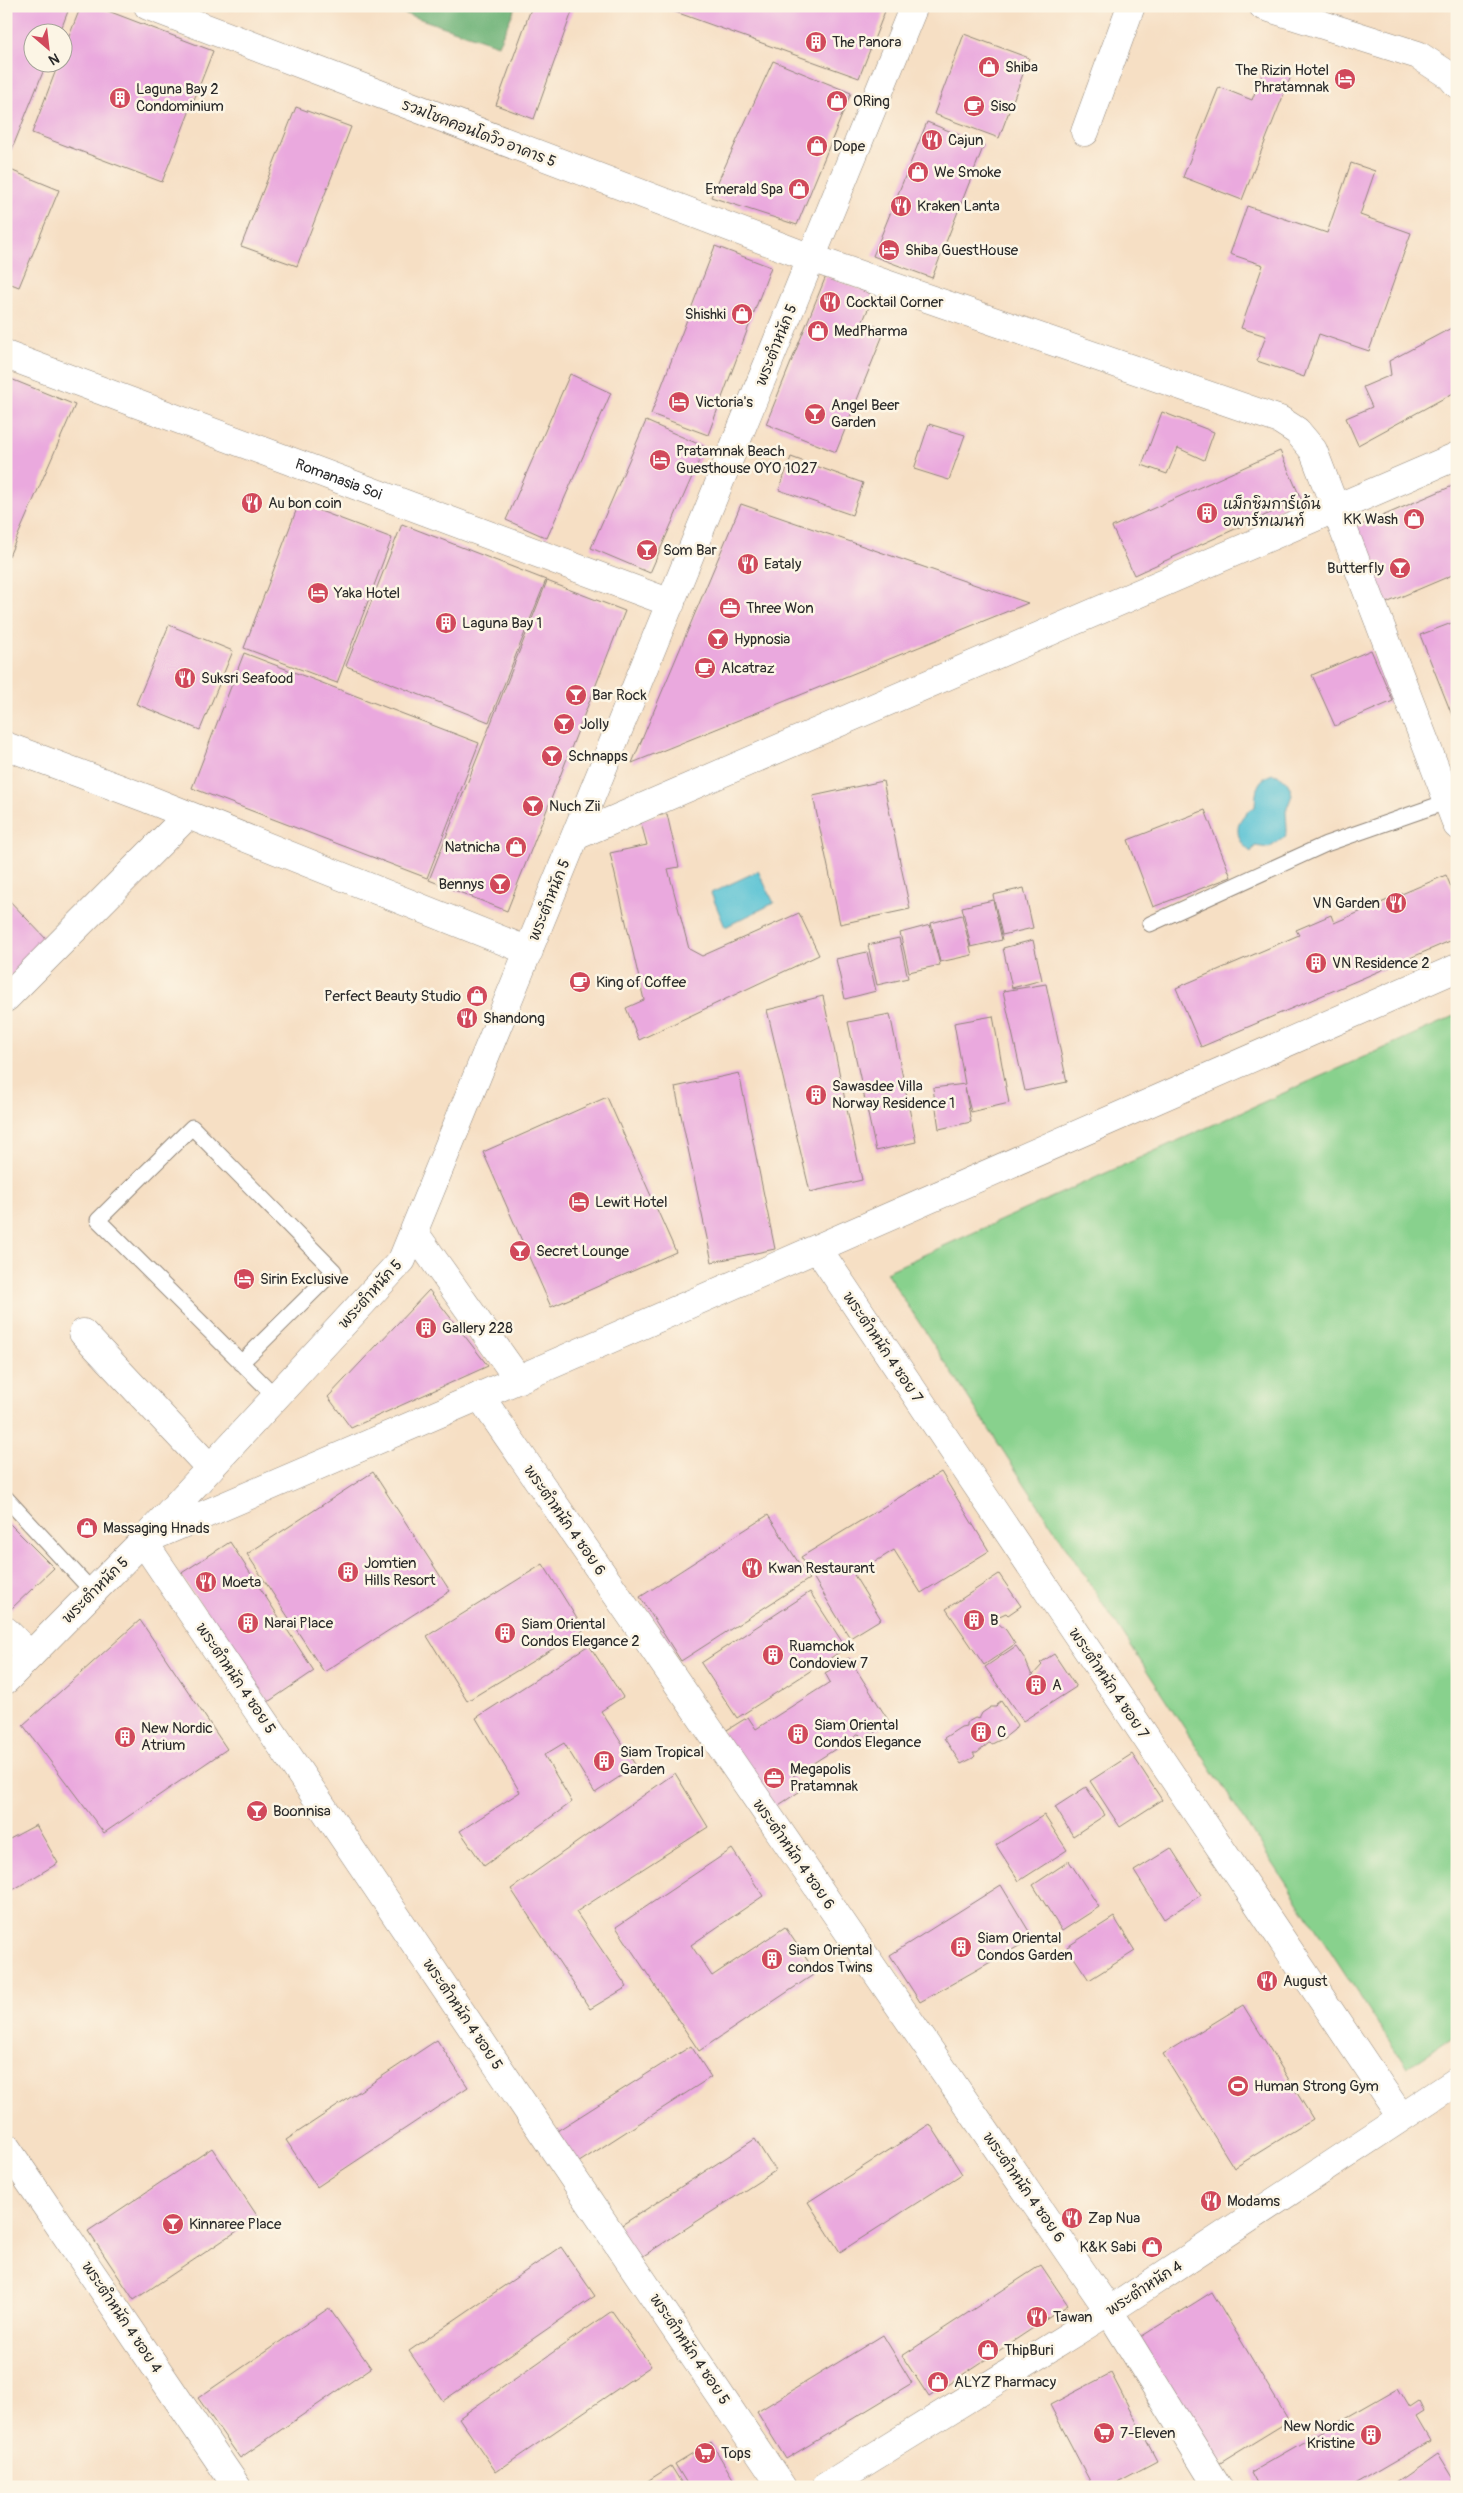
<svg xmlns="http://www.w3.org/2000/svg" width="1463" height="2493" font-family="Pangolin,'Playpen Sans Thai',sans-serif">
<rect width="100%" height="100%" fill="#fcf5e5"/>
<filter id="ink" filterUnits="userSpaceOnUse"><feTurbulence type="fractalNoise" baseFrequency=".02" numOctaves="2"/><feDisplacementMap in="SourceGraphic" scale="10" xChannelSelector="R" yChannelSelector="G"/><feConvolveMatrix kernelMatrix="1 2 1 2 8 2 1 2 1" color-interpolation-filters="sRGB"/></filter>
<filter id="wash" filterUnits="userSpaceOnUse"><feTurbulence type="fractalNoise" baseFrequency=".0096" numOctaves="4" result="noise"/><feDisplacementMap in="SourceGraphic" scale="20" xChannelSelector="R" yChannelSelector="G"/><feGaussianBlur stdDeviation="1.12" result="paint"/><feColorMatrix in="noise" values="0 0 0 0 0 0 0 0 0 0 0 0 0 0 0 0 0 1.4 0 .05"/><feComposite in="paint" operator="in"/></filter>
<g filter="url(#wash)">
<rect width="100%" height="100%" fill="#f6dfc4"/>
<path fill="#88d18d" stroke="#5a7e5c" d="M1457,1015v1019l-50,34 -521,-796z"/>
<path fill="#6eb378" stroke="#4c6f52" d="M382,6h134l-18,39z"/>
<g fill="#58c2d4" stroke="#427680">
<path d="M1273,774c12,2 16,9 19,21l-6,16 1,19 -2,7 -16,11 -14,-2 -4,6c-19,-14 -17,-34 4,-45 1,-16 1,-28 18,-33z"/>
<path d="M758,871l16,32 -49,24 -14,-34z"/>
</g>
<g id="blocks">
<g fill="#eaa9de">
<path d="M6,6h64l-10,26h-28v30h15l-41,102z"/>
<path d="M81,6h14l118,45 -51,131 -130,-49 27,-71h3v-8z"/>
<path d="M532,6h42l-40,113 -38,-14z"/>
<path d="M659,6h228l-28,72z"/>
<path d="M964,34l65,24 -30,80 -65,-24z"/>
<path d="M773,61l78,32 -54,132 -86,-28z"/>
<path d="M1265,66l26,10 -49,124 -59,-23 36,-90 33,13z"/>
<path d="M296,107l55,20 -54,139 -56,-20z"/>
<path d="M927,122l57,23 -52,133 -59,-22z"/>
<path d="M1351,163l24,8 -15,44 51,18 -42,118 -50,-17 -15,43 -47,-16 9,-25 -25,-8 22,-63 -33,-11 17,-48 80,27z"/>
<path d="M8,169l51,21 -40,97 -13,-5z"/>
<path d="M715,246l56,21 -63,168 -57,-21z"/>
<path d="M826,276l48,19 -11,26 22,9 -49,122 -70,-28z"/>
<path d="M1457,325v66l-99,54 -12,-27 26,-11 -9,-20 28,-12 -2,-14z"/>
<path d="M570,374l41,19 -64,145 -41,-18z"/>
<path d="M6,377l69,28 -66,151 -3,-1z"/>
<path d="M1162,412l52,20 -10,28 -26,-12 -11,26 -25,-9z"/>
<path d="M646,421l59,26 -55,126 -59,-25z"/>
<path d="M929,424l36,11 -16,45 -35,-11z"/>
<path d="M1280,451l21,48 -167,76 -22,-48z"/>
<path d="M791,457l72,26 -11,32 -73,-25z"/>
<path d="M1457,484v89l-73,31 -32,-75z"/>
<path d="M299,503l93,35 -55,145 -93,-35z"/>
<path d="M741,504l287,99 -396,160z"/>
<path d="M402,524l144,56 -57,142 -143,-56z"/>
<path d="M547,581l78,30 -118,300 -78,-31z"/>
<path d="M1457,621v93l-5,1 -32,-80z"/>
<path d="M169,625l64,26 -33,79 -64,-26z"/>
<path d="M1371,650l22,51 -58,25 -23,-51z"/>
<path d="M244,653l235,90 -52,135 -235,-90z"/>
<path d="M883,781l27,128 -70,15 -27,-128z"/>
<path d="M1205,810l26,67 -78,30 -25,-67z"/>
<path d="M667,814l12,53 -11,2 21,80 13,7 97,-43 20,42 -180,85 -13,-32 18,-8 -34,-147 37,-8 -7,-26z"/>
<path d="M1446,875l11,26v37l-256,109 -25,-59 123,-53 -3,-5 35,-15 3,8z"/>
<path d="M1024,888l9,40 -31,7 -9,-40z"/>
<path d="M6,897l42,44 -42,39z"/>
<path d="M993,900l9,40 -31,7 -9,-40z"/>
<path d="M962,915l10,40 -32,7 -9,-39z"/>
<path d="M930,925l10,40 -31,7 -9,-39z"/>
<path d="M899,938l9,40 -31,7 -9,-40z"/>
<path d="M1033,940l9,40 -30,8 -9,-40z"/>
<path d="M867,952l9,39 -31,8 -9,-40z"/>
<path d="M1046,984l21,98 -42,9 -22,-100z"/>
<path d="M823,996l39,184 -52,12 -43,-182z"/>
<path d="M890,1014l26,128 -40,9 -28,-129z"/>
<path d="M993,1016l16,87 -38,9 -6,-24 6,34 -32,7 -6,-41 32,-4 -11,-61z"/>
<path d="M739,1073l36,176 -63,13 -37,-175z"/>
<path d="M607,1097l69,155 -125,55 -68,-155z"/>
<path d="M429,1290l59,76 -137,62 -23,-31z"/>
<path d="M373,1472l77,119 -126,81 -77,-118z"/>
<path d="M941,1472l48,79 -68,42 -27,-43 -40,25 27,44 -31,19 -49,-81z"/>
<path d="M768,1515l41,64 -128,82 -41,-64z"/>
<path d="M6,1520l48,48 -43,41 -5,-5z"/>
<path d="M230,1542l84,129 -46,31 -88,-128z"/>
<path d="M543,1564l41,66 -117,71 -40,-65z"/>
<path d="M999,1574l22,32 -13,9 -2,-2 -11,5 -2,-3 -1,3 14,12 9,14 -31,21 -38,-56z"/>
<path d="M810,1592l36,56 -109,70 -36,-55z"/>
<path d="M140,1620l87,129 -123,84 -81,-108z"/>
<path d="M589,1645l34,52 -22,14 35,55 -41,27 -31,-50 -20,12 28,47 -88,64 -24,-35 60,-39 -44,-74z"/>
<path d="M1016,1646l9,13 7,17 10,-11 -2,-2 14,-9 22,33 -53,34 -38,-54z"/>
<path d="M849,1658l41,65 -27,16 -4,-5 -66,42 9,14 -31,20 -49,-77 26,-16 8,12 74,-47 -5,-9z"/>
<path d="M1001,1701l16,24 -3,5 -10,8 -12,6 -3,-1 -12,10h-4l2,3 -2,2 -12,6 -17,-26 17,-11 5,-1v-3l9,-5 4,1 3,-6 9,-6h5l1,-3z"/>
<path d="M1132,1754l30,46 -42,27 -30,-46z"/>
<path d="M675,1773l33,54 -132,85 51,75 -37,22 -79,-120z"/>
<path d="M1086,1787l19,28 -32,21 -18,-29z"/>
<path d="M1044,1815l23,35 -48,31 -23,-36z"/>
<path d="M36,1825l22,38 -52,31v-53z"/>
<path d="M1171,1848l30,47 -37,24 -30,-48z"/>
<path d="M732,1849l31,47 -72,49 21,31 73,-49 31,46 -117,78 -83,-124z"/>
<path d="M1069,1861l30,46 -37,24 -29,-46z"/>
<path d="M1001,1885l32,53 -113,64 -30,-47z"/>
<path d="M1114,1917l21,34 -46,29 -22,-33z"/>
<path d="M1243,2005l70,114 -79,49 -71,-114z"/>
<path d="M437,2040l31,47 -151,100 -31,-47z"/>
<path d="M691,2046l20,31 -141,91 -21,-32z"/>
<path d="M930,2124l32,50 -122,78 -32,-50z"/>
<path d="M755,2139l20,32 -141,91 -20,-32z"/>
<path d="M212,2148l46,69 -124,83 -46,-69z"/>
<path d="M561,2247l34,49 -152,105 -34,-50z"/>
<path d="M1041,2265l27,40 -139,92 -27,-41z"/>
<path d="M1212,2292l77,129 -72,44 -78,-127z"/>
<path d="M329,2308l42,60 -131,90 -42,-60z"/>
<path d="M612,2311l39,55 -155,106 -37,-54z"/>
<path d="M883,2335l29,48 -126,76 -29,-47z"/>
<path d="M1111,2373l46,88 -49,26h-15l-43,-82z"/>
<path d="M1398,2388l12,20 9,-6 5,10 -8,5 14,24 -79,46h-92l-8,-15z"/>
<path d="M711,2442l27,45h-49l-14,-23z"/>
<path d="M1438,2453l16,26 -5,8h-60z"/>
<path d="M671,2466l13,21h-46z"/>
</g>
</g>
</g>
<g filter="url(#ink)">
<use href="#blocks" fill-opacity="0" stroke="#908578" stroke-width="1"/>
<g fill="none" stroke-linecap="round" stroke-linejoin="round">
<g stroke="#908578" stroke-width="17">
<g id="lane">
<path d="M1150,924l176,-80 123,-43"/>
<path d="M241,1363l93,-92 -142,-144 -94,93 178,177"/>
<path d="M6,1498l87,94"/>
</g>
</g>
<g stroke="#908578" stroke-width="29">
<g id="street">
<path d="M148,6l663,252 469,162 17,11 16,19 144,375"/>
<path d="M1263,6l155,49 32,21 7,8"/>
<path d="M1085,132l46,-126"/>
<path id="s1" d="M6,355l665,248"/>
<path d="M6,746l142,53 381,152"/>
<path d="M576,836l881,-380"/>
<path d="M6,998l181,-182"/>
<path d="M414,1232l104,147"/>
<path d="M818,1249l583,868"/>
<path d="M83,1333l127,135"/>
<path d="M480,1396l629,915 109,176"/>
<path d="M6,1631l24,24"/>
<path d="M6,1680l137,-139 259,-281 512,-1254"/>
<path d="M6,2147l231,340"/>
<path d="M782,2487l-639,-946 337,-145 977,-428"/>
<path d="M825,2487l284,-176 348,-230"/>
</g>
</g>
<use href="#lane" stroke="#fff" stroke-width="15"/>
<use href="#street" stroke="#fff" stroke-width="28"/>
</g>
</g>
<defs>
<g id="building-disc" transform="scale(1.125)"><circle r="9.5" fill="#d1495b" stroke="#fcf5e5"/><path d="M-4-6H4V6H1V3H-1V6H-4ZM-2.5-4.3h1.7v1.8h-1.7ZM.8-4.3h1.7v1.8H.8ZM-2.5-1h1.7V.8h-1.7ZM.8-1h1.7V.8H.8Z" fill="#fff"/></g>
<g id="shop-disc" transform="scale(1.125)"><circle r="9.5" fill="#d1495b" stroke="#fcf5e5"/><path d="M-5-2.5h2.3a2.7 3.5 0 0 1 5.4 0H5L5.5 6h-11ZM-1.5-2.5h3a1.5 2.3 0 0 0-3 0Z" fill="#fff"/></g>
<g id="hotel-disc" transform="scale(1.125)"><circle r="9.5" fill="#d1495b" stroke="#fcf5e5"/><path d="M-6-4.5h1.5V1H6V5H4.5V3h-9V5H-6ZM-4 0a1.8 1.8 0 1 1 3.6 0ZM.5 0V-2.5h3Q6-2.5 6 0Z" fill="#fff"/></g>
<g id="cafe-disc" transform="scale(1.125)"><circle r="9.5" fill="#d1495b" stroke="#fcf5e5"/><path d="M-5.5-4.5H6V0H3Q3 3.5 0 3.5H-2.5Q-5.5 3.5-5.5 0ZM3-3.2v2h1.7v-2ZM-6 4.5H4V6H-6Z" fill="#fff"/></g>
<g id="restaurant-disc" transform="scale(1.125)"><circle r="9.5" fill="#d1495b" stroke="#fcf5e5"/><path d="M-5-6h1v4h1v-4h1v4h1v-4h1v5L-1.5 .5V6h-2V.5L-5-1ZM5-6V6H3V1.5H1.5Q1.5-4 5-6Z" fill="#fff"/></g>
<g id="bar-disc" transform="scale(1.125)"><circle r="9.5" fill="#d1495b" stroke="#fcf5e5"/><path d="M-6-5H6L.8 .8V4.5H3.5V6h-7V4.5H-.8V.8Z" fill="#fff"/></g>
<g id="office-disc" transform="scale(1.125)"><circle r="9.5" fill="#d1495b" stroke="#fcf5e5"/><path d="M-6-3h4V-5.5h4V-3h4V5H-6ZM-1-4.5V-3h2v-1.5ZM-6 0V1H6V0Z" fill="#fff"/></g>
<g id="stadium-disc" transform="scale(1.125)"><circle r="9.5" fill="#d1495b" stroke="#fcf5e5"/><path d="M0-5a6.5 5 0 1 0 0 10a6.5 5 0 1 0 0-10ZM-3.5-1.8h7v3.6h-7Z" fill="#fff"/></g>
<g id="supermarket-disc" transform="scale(1.125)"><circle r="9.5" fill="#d1495b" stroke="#fcf5e5"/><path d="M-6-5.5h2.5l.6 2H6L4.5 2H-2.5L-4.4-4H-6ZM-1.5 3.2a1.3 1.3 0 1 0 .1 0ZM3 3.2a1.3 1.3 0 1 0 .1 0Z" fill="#fff"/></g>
</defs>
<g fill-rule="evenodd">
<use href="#building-disc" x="816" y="42"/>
<use href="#shop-disc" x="989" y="67"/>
<use href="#hotel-disc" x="1345" y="79"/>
<use href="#building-disc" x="120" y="98"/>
<use href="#shop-disc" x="837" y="101"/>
<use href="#cafe-disc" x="974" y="106"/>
<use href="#restaurant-disc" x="932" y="140"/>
<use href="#shop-disc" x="817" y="146"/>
<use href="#shop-disc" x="918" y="172"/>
<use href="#shop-disc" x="799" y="189"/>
<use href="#restaurant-disc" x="901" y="206"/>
<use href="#hotel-disc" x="889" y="250"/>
<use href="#restaurant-disc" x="830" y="302"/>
<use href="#shop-disc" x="742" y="314"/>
<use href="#shop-disc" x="818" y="331"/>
<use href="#hotel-disc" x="679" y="402"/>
<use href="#bar-disc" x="815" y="414"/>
<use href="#hotel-disc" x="660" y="460"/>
<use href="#restaurant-disc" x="252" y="503"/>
<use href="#building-disc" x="1207" y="513"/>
<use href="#shop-disc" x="1414" y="519"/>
<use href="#bar-disc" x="647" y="550"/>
<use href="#restaurant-disc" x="748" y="564"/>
<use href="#bar-disc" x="1400" y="568"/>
<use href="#hotel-disc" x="318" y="593"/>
<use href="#office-disc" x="730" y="608"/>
<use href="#building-disc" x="446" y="623"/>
<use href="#bar-disc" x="718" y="639"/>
<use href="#cafe-disc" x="705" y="668"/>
<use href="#restaurant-disc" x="185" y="678"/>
<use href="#bar-disc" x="576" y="695"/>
<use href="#bar-disc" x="564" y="724"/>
<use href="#bar-disc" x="552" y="756"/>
<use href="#bar-disc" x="533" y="806"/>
<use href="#shop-disc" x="516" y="847"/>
<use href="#bar-disc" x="500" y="884"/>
<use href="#restaurant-disc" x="1396" y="903"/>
<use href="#building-disc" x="1316" y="963"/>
<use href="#cafe-disc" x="580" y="982"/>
<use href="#shop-disc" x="477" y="996"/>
<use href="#restaurant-disc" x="467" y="1018"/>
<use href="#building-disc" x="816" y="1095"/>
<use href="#hotel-disc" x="579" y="1202"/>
<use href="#bar-disc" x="520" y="1251"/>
<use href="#hotel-disc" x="244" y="1279"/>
<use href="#building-disc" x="426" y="1328"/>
<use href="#shop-disc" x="87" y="1528"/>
<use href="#restaurant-disc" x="752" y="1568"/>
<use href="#building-disc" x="348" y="1572"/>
<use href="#restaurant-disc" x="206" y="1582"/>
<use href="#building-disc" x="974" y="1620"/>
<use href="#building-disc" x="248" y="1623"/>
<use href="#building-disc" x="505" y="1633"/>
<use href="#building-disc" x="773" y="1655"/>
<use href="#building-disc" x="1036" y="1685"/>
<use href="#building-disc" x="981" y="1732"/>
<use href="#building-disc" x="798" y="1734"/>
<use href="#building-disc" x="125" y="1737"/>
<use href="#building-disc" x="604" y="1761"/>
<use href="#office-disc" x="774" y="1778"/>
<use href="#bar-disc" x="257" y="1811"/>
<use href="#building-disc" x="961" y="1947"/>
<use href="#building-disc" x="772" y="1959"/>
<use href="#restaurant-disc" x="1267" y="1981"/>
<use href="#stadium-disc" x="1238" y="2086"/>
<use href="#restaurant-disc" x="1211" y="2201"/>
<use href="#restaurant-disc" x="1072" y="2218"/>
<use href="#bar-disc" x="173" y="2224"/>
<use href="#shop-disc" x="1152" y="2247"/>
<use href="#restaurant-disc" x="1037" y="2317"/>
<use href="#shop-disc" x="988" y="2350"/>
<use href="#shop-disc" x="938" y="2382"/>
<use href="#supermarket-disc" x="1104" y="2433"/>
<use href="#building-disc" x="1371" y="2435"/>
<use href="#supermarket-disc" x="705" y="2453"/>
</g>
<g text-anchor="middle" stroke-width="5" stroke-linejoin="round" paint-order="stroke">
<g font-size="15" fill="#2b2b2b" stroke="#fcf5e5" text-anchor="start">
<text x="832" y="47">The Panora</text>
<text x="1005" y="72">Shiba</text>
<text x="1329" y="75" text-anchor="end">The Rizin Hotel<tspan x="1329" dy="17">Phratamnak</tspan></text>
<text x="136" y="94">Laguna Bay 2<tspan x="136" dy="17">Condominium</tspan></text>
<text x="853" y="106">ORing</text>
<text x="990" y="111">Siso</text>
<text x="948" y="145">Cajun</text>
<text x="833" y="151">Dope</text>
<text x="934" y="177">We Smoke</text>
<text x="783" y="194" text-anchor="end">Emerald Spa</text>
<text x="917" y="211">Kraken Lanta</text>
<text x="905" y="255">Shiba GuestHouse</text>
<text x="846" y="307">Cocktail Corner</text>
<text x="726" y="319" text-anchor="end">Shishki</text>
<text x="834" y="336">MedPharma</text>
<text x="695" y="407">Victoria's</text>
<text x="831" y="410">Angel Beer<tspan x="831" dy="17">Garden</tspan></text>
<text x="676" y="456">Pratamnak Beach<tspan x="676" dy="17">Guesthouse OYO 1027</tspan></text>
<text x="268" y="508">Au bon coin</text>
<text x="1223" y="509">แม็กซิมการ์เด้น<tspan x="1223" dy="17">อพาร์ทเมนท์</tspan></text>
<text x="1398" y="524" text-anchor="end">KK Wash</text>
<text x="663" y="555">Som Bar</text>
<text x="764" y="569">Eataly</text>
<text x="1384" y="573" text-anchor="end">Butterfly</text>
<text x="334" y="598">Yaka Hotel</text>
<text x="746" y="613">Three Won</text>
<text x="462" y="628">Laguna Bay 1</text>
<text x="734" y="644">Hypnosia</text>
<text x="721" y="673">Alcatraz</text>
<text x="201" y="683">Suksri Seafood</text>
<text x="592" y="700">Bar Rock</text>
<text x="580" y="729">Jolly</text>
<text x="568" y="761">Schnapps</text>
<text x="549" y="811">Nuch Zii</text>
<text x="500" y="852" text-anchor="end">Natnicha</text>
<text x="484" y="889" text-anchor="end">Bennys</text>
<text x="1380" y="908" text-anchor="end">VN Garden</text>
<text x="1332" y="968">VN Residence 2</text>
<text x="596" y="987">King of Coffee</text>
<text x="461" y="1001" text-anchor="end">Perfect Beauty Studio</text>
<text x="483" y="1023">Shandong</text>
<text x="832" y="1091">Sawasdee Villa<tspan x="832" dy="17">Norway Residence 1</tspan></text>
<text x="595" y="1207">Lewit Hotel</text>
<text x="536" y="1256">Secret Lounge</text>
<text x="260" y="1284">Sirin Exclusive</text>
<text x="442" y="1333">Gallery 228</text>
<text x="103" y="1533">Massaging Hnads</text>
<text x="364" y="1568">Jomtien<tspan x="364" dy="17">Hills Resort</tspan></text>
<text x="768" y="1573">Kwan Restaurant</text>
<text x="222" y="1587">Moeta</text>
<text x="990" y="1625">B</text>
<text x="264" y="1628">Narai Place</text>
<text x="521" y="1629">Siam Oriental<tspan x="521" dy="17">Condos Elegance 2</tspan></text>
<text x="789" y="1651">Ruamchok<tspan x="789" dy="17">Condoview 7</tspan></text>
<text x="1052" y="1690">A</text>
<text x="814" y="1730">Siam Oriental<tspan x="814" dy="17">Condos Elegance</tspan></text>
<text x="141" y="1733">New Nordic<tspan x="141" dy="17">Atrium</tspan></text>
<text x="997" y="1737">C</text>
<text x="620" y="1757">Siam Tropical<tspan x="620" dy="17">Garden</tspan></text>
<text x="790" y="1774">Megapolis<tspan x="790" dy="17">Pratamnak</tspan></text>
<text x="273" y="1816">Boonnisa</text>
<text x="977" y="1943">Siam Oriental<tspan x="977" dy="17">Condos Garden</tspan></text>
<text x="788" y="1955">Siam Oriental<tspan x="788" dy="17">condos Twins</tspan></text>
<text x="1283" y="1986">August</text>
<text x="1254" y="2091">Human Strong Gym</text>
<text x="1227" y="2206">Modams</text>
<text x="1088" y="2223">Zap Nua</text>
<text x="189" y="2229">Kinnaree Place</text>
<text x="1136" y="2252" text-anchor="end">K&amp;K Sabi</text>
<text x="1053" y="2322">Tawan</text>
<text x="1004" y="2355">ThipBuri</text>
<text x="954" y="2387">ALYZ Pharmacy</text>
<text x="1355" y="2431" text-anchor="end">New Nordic<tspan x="1355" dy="17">Kristine</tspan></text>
<text x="1120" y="2438">7-Eleven</text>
<text x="721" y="2458">Tops</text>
</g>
<g font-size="15" fill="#2b2b2b" stroke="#fcf5e5">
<text transform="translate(479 133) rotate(21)" y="5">รวมโชคคอนโดวิว อาคาร 5</text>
<text transform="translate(776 345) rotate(-68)" y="5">พระตำหนัก 5</text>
<text dy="5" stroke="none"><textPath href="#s1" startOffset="355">Romanasia Soi</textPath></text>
<text transform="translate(549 900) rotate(-68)" y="5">พระตำหนัก 5</text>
<text transform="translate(370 1294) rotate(-48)" y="5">พระตำหนัก 5</text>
<text transform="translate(883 1347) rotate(56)" y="5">พระตำหนัก 4 ซอย 7</text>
<text transform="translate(565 1520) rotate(55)" y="5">พระตำหนัก 4 ซอย 6</text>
<text transform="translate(95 1590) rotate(-45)" y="5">พระตำหนัก 5</text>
<text transform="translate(236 1678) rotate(56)" y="5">พระตำหนัก 4 ซอย 5</text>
<text transform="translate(1109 1683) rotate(56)" y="5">พระตำหนัก 4 ซอย 7</text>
<text transform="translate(794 1854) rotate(55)" y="5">พระตำหนัก 4 ซอย 6</text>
<text transform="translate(463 2014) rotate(56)" y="5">พระตำหนัก 4 ซอย 5</text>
<text transform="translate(1024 2187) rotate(55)" y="5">พระตำหนัก 4 ซอย 6</text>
<text transform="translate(1144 2288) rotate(-33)" y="5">พระตำหนัก 4</text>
<text transform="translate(122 2317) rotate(56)" y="5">พระตำหนัก 4 ซอย 4</text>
<text transform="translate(690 2349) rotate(56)" y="5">พระตำหนัก 4 ซอย 5</text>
</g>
</g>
<rect width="1463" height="2493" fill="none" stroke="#fcf5e5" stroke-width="25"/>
<g transform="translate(48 48) rotate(152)"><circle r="24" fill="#fcf5e5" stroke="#a8a49b"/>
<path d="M0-4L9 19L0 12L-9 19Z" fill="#d1495b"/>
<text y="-8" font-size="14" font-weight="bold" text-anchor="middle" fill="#2b2b2b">N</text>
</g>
</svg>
